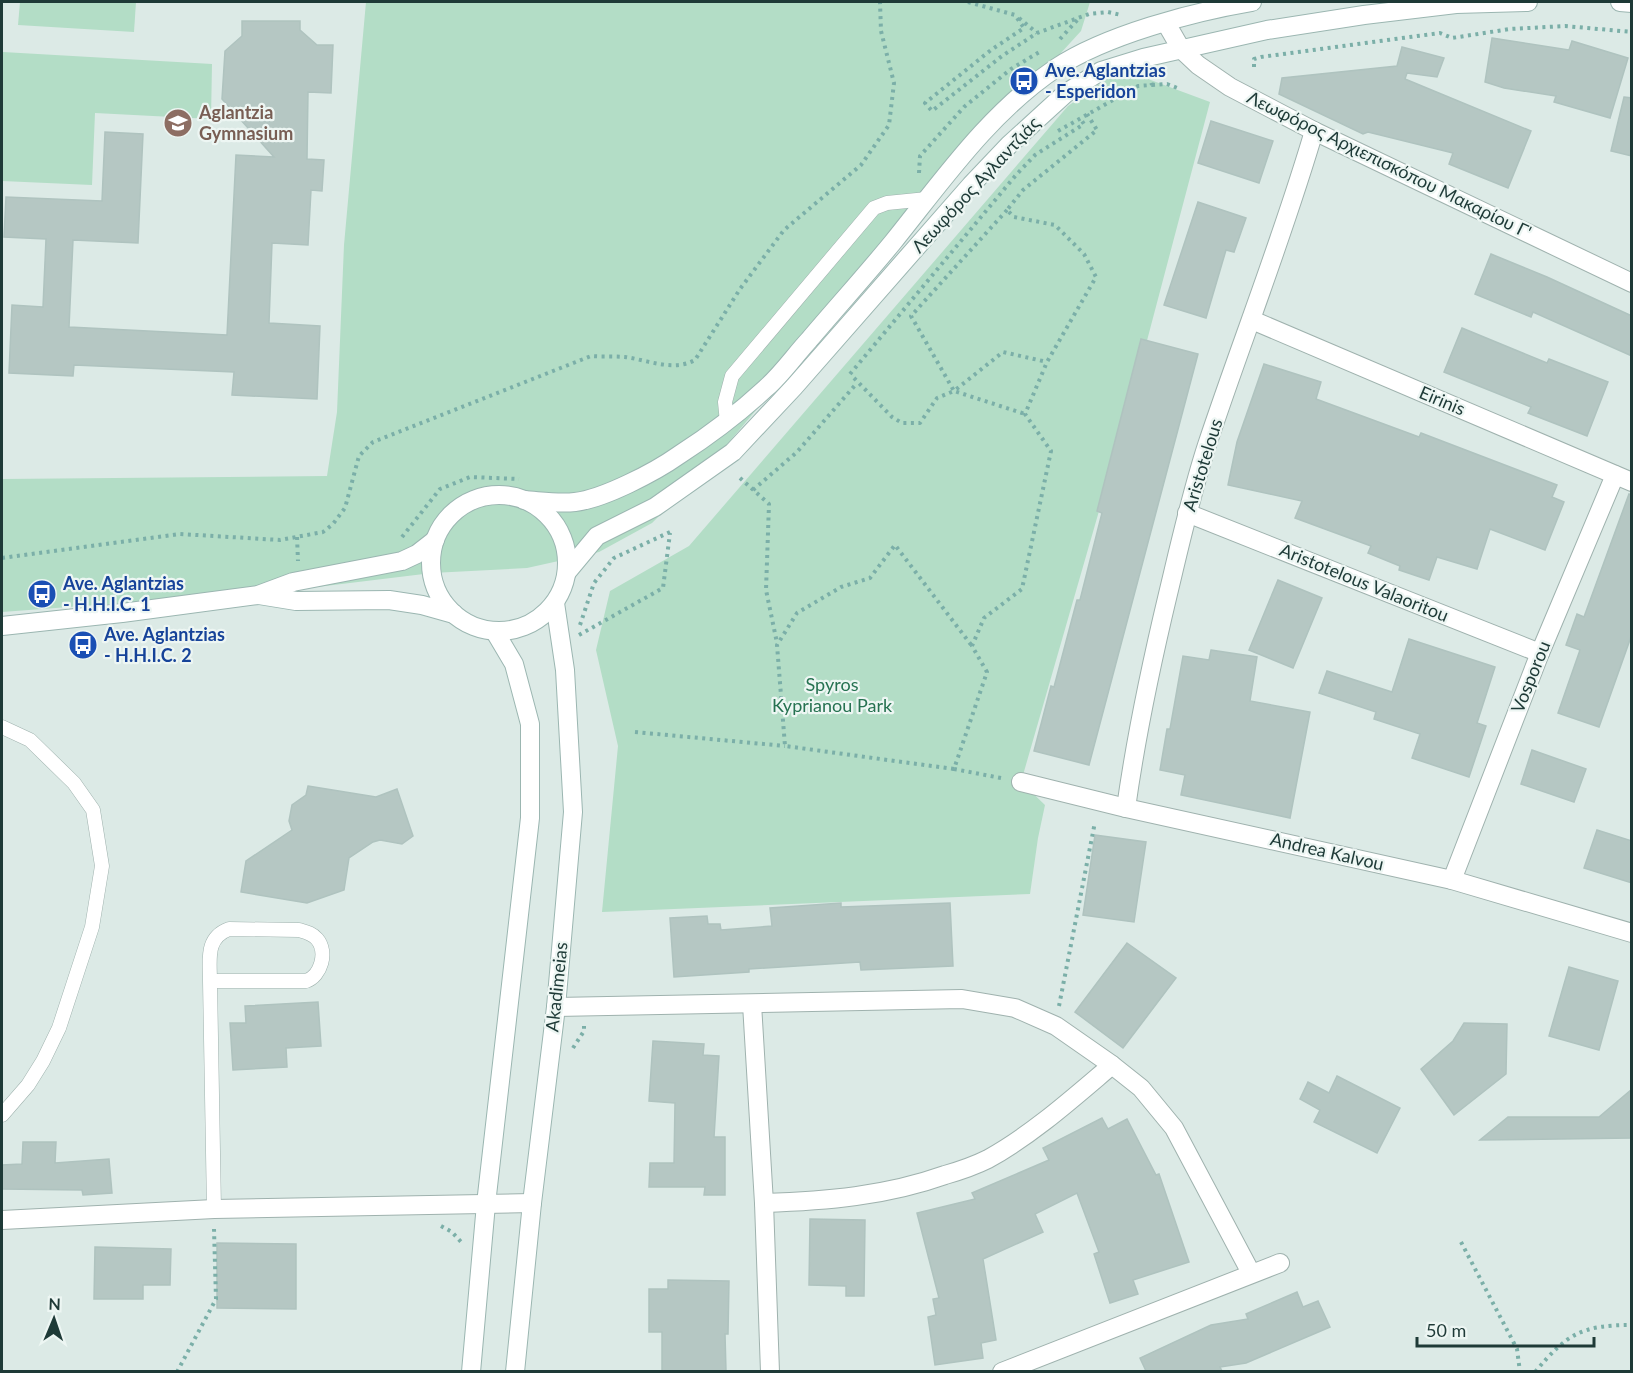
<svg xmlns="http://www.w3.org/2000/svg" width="1633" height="1373" font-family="Lato,sans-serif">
<rect width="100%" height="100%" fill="#dceae6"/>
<g fill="#b3ddc6">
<path d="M20,2h116l-2,30 -116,-7z"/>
<path d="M366,2h724l-9,29 -53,58 -321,379 -55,55 -53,29 -72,16 -95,5 -148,18 -282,21v-133l325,-3 10,-64 7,-167z"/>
<path d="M3,52l209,12 -1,55 -116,-6 -3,72 -90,-4z"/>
<path d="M1121,69l89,33 -75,284 -114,396 24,23 -7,33 -8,56 -428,18 16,-166 -22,-96 14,-59 79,-45 379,-440z"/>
</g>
<g fill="#b5c7c3" stroke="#afc3bf" stroke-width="1.5">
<path d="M242,21h58v9l17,15h16l-2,48 -23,-1 -1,67 17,1 -2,31 -11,-1 -3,55 -36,-2 -3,80 51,3 -3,73 -85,-4 2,-23 -160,-7 -1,11 -64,-3 3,-68 31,2 3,-68 -42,-2 2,-40 96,4 3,-69 38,2 -5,109 -65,-3 -4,87 158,8 9,-180 38,2 -52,-58 3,-48 17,-15z"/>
<path d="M1492,38l77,12 3,-9 56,17 -18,60 -56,-16 2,-6 -52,-8 -19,-6z"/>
<path d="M1402,47l42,11 -7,19 -30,-4 -2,6 126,52 -23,57 -59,-24 4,-11 -85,-21 -5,2 -84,-40 3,-16 115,-12z"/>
<path d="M1624,97l8,1v58l-21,-5z"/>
<path d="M1211,121l62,20 -14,42 -61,-20z"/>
<path d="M1198,202l48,16 -12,34 -8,-2 -20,68 -42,-13z"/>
<path d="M1491,254l56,23 85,39v40l-99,-44 -2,5 -56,-23z"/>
<path d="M1462,328l85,35 2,-4 59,23 -21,54 -59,-23 3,-6 -87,-35z"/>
<path d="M1141,339l57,15 -109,411 -55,-14 17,-65 3,1 23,-87h3l22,-87 -5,-2z"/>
<path d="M1264,364l57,18 -5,17 103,38 2,-4 136,52 -5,12 12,5 -19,48 -55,-21 -13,40 -40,-12 -8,23 -30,-10 1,-4 -32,-13 3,-7 -76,-28 7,-17 -74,-16 9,-43z"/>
<path d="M1629,494l3,1v139l-33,93 -41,-14 22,-63 -14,-5 11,-31 7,3z"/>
<path d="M1278,580l44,18 -29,70 -44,-18z"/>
<path d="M1409,639l86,28 -18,56 9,3 -17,51 -57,-19 8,-24 -46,-15 2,-7 -57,-19 8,-22 65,21z"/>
<path d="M1211,650l46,7 -7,44 60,11 -20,106 -109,-23 4,-20 -25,-5 7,-41h3l13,-73 26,4z"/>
<path d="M1532,750l54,19 -12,33 -53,-18z"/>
<path d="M308,786l68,11 21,-8 16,47 -11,8 -22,-4 -7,2 -24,16 -5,32 -37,13 -66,-11 5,-31 46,-31 -3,-9 3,-16 14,-10z"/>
<path d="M1597,830l35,11v42l-48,-15z"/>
<path d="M1095,835l51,7 -12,80 -51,-7z"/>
<path d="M841,903v4l109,-4 3,63 -92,4 -1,-8 -111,7v3l-75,5 -4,-59 37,-2 1,8h12l1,6 51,-4 -2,-18z"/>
<path d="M1127,943l49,35 -53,70 -48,-36z"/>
<path d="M1569,967l49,14 -19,69 -50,-14z"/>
<path d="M318,1002l3,44 -35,2 1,19 -54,3 -3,-47h16l-1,-17z"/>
<path d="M1464,1023l43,1 -1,50 -52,41 -33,-46 32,-28z"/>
<path d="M653,1041l51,3 -1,11 16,1 -5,81h11v58h-21l1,-8h-56l1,-24h24l1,-60 -26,-2z"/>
<path d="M1337,1076l63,32 -23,45 -63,-31 6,-12 -20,-11 8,-17 21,11z"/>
<path d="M1632,1089v49l-152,2 28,-23h91z"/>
<path d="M1102,1118l6,11 19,-10 29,56 3,-1 30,88 -56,18 5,14 -28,9 -16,-49 5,-2 -22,-59 -42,21 8,18 -60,27 13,81 -15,3 2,15 -48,7 -7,-48 8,-2 -3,-16 6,-1 -22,-85 58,-14 -3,-6 77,-33 -6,-12z"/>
<path d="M23,1142h33l-1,21 54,-4 3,34 -29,2 -1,-5 -80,-1v-24l20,-1z"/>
<path d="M810,1219l55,1 -1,76h-18v-10l-37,-1z"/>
<path d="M217,1243l79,1v65l-79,-1z"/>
<path d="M95,1247l76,2 -1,36h-27v14h-49z"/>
<path d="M668,1280l61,1 -1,53h-3l1,37h-64v-39h-13v-43h19z"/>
<path d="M1297,1292l6,15 15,-6 12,26 -84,36 -26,4 2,4h-76l-6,-13 71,-33 37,-6 -2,-5z"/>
</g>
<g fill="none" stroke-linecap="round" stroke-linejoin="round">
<g stroke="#9fb2ae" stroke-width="15">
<g id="lane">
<path d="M727,422l-2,-20 7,-26 142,-168 13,-5 40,-4"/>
<path d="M2,727l28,13 44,43 19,27 9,56 -10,61 -33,101 -16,33 -15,24 -26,30"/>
<path d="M210,981h96c15,-5 22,-29 11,-42 -5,-6 -11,-7 -18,-9l-70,-1c-24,9 -19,31 -19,52l4,228"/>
</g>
</g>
<g stroke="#9fb2ae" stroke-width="20">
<g id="street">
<path d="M1166,23l15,26 17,16 32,22 84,44 318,152"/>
<path d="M1252,320l380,162"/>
<path d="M1187,513l353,140"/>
<path d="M1021,782l105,26 326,72 180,53"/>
<path d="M1126,808c10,-72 25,-143 42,-214 12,-50 23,-100 39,-149 35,-105 76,-208 107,-314"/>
<path d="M1452,880l88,-227 75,-178"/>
<path d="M752,1004l12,199 6,169"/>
<path d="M556,1007l406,-8 53,9 41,18 56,39 29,23 33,40 77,145"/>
<path d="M764,1203c62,-2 122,-7 181,-28 14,-4 29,-9 43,-16 45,-25 85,-61 124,-94"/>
<path d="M2,1220l212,-11 318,-6"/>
<path d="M1002,1372l278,-109"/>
</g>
</g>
<g stroke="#9bb6b1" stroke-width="20">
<g id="secondary">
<path d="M1620,2l12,1"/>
<circle cx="499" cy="563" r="68"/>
<path d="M524,500c16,1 34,4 51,2 28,-3 80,-30 104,-47 31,-20 60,-42 87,-67 16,-14 29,-33 43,-48 28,-33 57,-65 84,-98 50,-62 96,-129 163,-174 50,-33 137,-56 196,-66"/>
<path d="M567,572l30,-36 58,-29 78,-55 61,-65 177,-202 38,-40 57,-52 35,-22 42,-13 124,-28 97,-15 92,-11 72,-2"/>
<path d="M259,595l37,6 93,-1 33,5 32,9"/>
<path d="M2,626l120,-13 136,-18 35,-13 109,-21 15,-7 18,-14"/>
<path d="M471,1372l15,-168 44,-386v-94l-16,-60 -19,-32"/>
<path d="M515,1372l17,-169 24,-196 17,-195 -8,-142 -10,-67"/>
</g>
</g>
<g stroke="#7bafa8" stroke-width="4" stroke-dasharray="3 4.5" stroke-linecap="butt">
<path d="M968,2l47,13 9,13 -33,22 -66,53 7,8 70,-55 35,-23 52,-19 19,-2 13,3"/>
<path d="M1019,18l18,15"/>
<path d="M1060,39l20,-22"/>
<path d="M1254,67v-8l7,-2 179,-24 12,5 58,-9 55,-3 67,6"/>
<path d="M1152,85l15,-1 13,5"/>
<path d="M1058,131l80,-45 14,-1 -3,-10"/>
<path d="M919,173l1,-17 44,-49 47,-38 30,-18"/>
<path d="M1007,210l-96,106 43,75 49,-39 44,10"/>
<path d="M850,374l166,-199 19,-20 49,-31 -4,-6"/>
<path d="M854,378l38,39 10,6h18l17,-25 17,-7 71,23"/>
<path d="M740,478l29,26 -3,86 11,53"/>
<path d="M753,490l44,-38 60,-69"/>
<path d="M297,537l1,24"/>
<path d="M402,537l38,-48 30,-12 49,2"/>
<path d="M2,558l178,-24 100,6 43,-8 10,-8 12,-16 14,-52 14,-14 218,-86c11,1 23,0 34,1 23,3 48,15 70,3l45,-71 44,-59 77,-65 28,-40 5,-42 -13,-52 -1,-29"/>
<path d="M580,625l14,-42 20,-25 56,-26"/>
<path d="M579,635l84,-47 7,-55"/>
<path d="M635,732l150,14"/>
<path d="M954,769l-169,-23 -8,-101 20,-32 44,-26 29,-9 25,-33 77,101"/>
<path d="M1001,778l-47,-9 33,-97 -15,-26 12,-28 38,-29 29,-138 -26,-37 22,-52 49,-85 -12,-23 -29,-29 -41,-8 -7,-7 16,-20 74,-60 -10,-16"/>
<path d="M1059,1006l36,-184"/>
<path d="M573,1048l11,-17v-5"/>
<path d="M441,1226l11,6 11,12"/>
<path d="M1461,1242l56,107 3,23"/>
<path d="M177,1372l39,-73 -2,-70"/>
<path d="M1535,1372c32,-38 46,-47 97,-47"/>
</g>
<use href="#lane" stroke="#fff" stroke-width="14"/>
<use href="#street" stroke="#fff" stroke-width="18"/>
<use href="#secondary" stroke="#fff" stroke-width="18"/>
</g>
<defs>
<g id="bus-disc" transform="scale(1.5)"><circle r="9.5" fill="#1a4fb4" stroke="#edf6f3"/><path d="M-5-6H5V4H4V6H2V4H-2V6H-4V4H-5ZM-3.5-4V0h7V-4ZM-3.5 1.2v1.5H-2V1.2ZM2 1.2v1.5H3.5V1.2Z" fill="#fff"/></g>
<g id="school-disc" transform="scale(1.5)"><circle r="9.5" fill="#8d6e63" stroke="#edf6f3"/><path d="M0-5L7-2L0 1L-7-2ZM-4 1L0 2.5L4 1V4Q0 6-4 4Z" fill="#fff"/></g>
</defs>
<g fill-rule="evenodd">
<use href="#bus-disc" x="1024" y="81"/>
<use href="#school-disc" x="178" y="123"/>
<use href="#bus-disc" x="42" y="594"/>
<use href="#bus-disc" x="83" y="645"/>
</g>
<g text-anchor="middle" stroke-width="4.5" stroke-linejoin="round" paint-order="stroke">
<g font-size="18" font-weight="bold" fill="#164399" stroke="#edf6f3" text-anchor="start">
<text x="1045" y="77">Ave. Aglantzias<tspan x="1045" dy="21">- Esperidon</tspan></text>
<text x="63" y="590">Ave. Aglantzias<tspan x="63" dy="21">- H.H.I.C. 1</tspan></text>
<text x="104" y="641">Ave. Aglantzias<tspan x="104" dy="21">- H.H.I.C. 2</tspan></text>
</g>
<g font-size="18" font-weight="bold" fill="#785e54" stroke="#edf6f3" text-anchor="start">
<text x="199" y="119">Aglantzia<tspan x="199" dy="21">Gymnasium</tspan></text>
</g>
<g font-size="18" fill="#1e3a37" stroke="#edf6f3">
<text transform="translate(1389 165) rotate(26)" y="6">Λεωφόρος Αρχιεπισκόπου Μακαρίου Γ'</text>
<text transform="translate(976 185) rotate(-47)" y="6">Λεωφόρος Αγλαντζιάς</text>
<text transform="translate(1442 401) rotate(23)" y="6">Eirinis</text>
<text transform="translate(1203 465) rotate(-73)" y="6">Aristotelous</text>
<text transform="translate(1364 583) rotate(22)" y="6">Aristotelous Valaoritou</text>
<text transform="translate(1531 677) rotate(-68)" y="6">Vosporou</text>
<text transform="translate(1327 852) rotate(13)" y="6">Andrea Kalvou</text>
<text transform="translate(557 987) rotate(-84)" y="6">Akadimeias</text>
</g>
<g font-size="18" fill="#267251" stroke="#edf6f3">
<text x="832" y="691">Spyros<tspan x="832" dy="21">Kyprianou Park</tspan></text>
</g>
</g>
<rect width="1633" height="1373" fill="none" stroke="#1e3a37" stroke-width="6"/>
<g transform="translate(54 1319) rotate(2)" stroke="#edf6f3" stroke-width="4.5" paint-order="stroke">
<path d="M0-4.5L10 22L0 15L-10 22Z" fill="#1e3a37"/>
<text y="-9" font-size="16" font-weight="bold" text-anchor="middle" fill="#1e3a37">N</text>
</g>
<path d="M1417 1337v9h177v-9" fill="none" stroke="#1e3a37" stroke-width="3"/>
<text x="1426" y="1337" font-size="18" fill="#1e3a37" stroke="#edf6f3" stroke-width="4.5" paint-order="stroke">50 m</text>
</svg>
